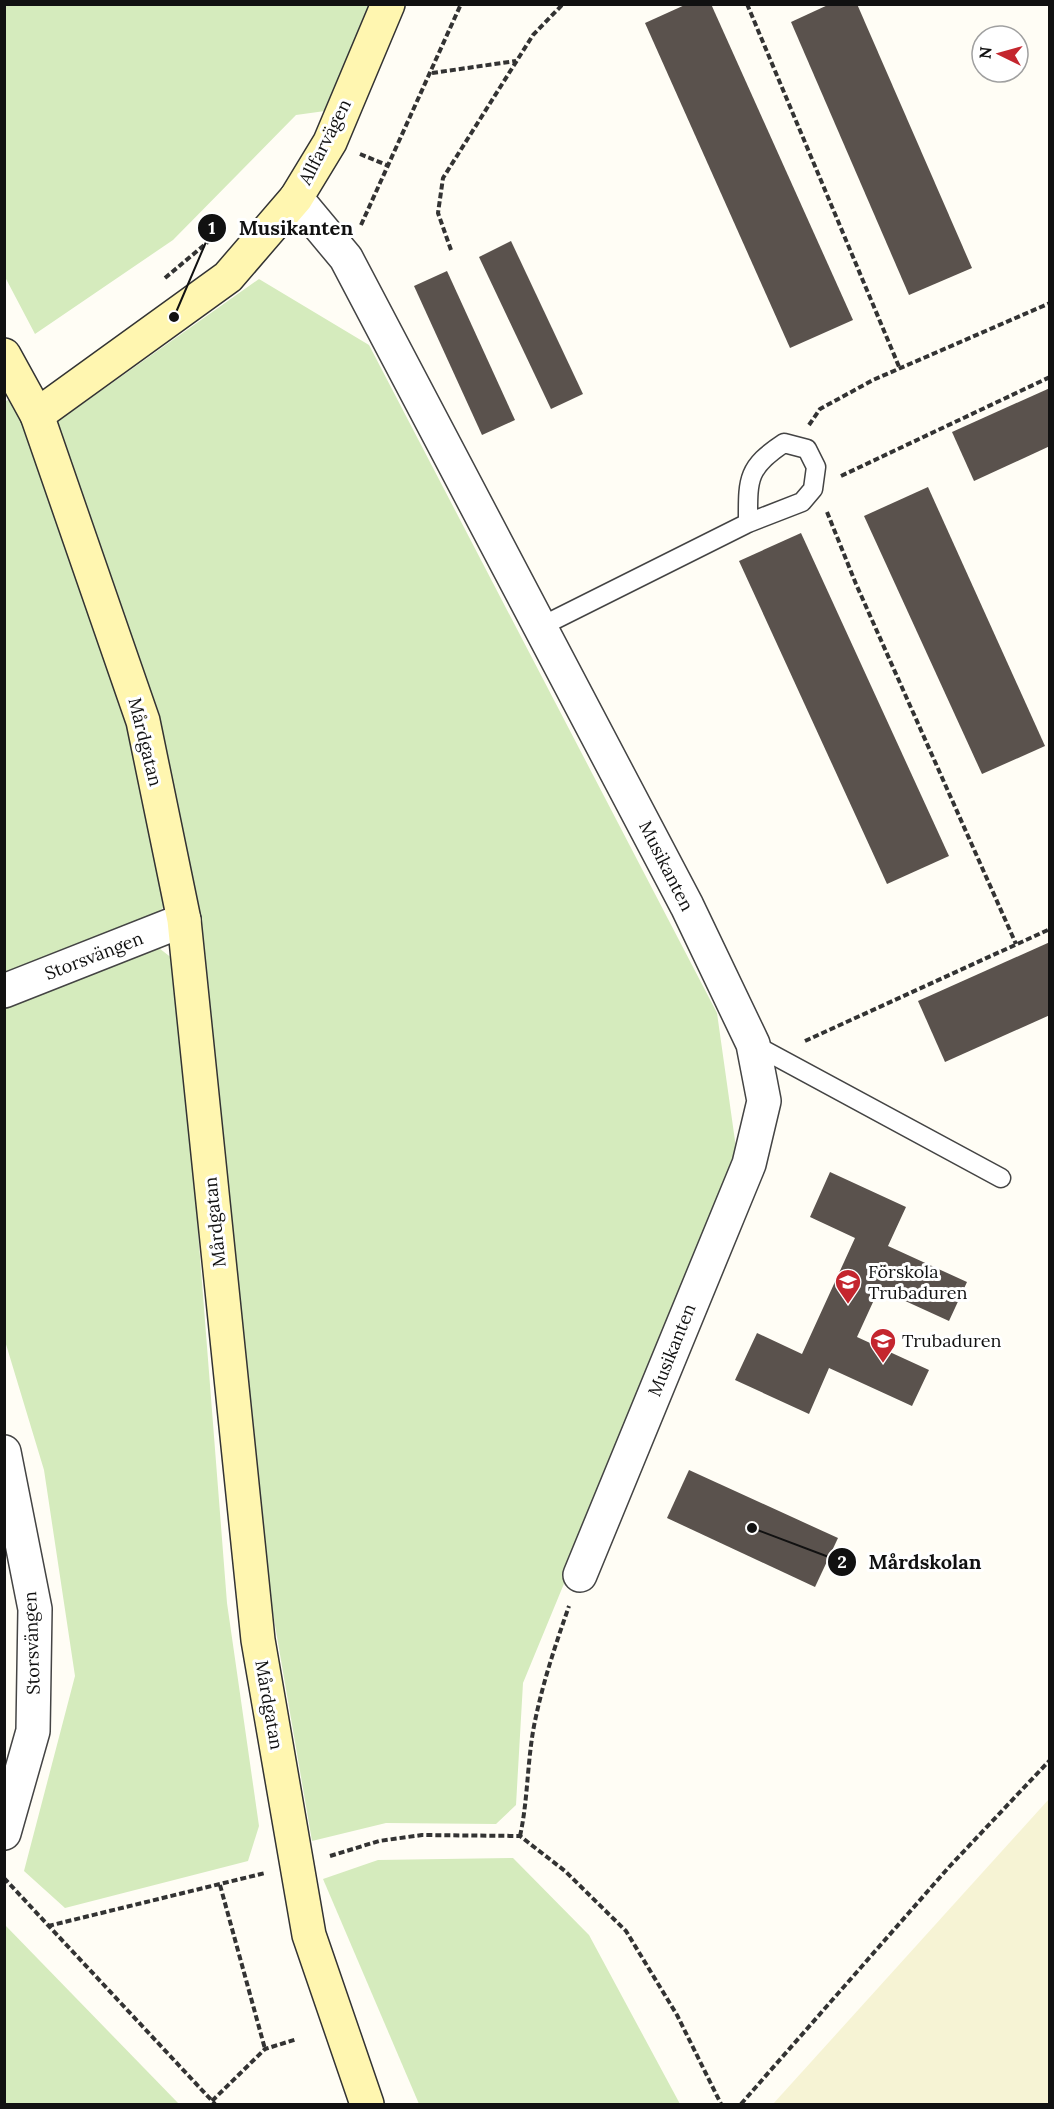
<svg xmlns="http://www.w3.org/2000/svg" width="1054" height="2109" font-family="Lora,serif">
<rect width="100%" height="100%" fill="#fffdf5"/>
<path fill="#f6f3d4" d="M1049,1799v305h-276z"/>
<g fill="#d5ebbd">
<path d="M4,5h366l-45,106 -29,4 -123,125 -138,94 -30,-57z"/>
<path d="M259,279l110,66 348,668 21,149 -215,521 -7,122 -20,19 -110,-1 -74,18 -41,-239 -75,-676 -139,-504z"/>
<path d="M16,396l114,323 36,186 -21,20 -141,55v-578z"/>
<path d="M155,945l22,17 50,641 32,223 -11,35 -183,47 -41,-37 51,-195 -31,-206 -39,-129 -1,-337z"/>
<path d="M513,1858l76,77 91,169h-261l-96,-225 55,-19z"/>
<path d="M4,1925h1l174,179h-174z"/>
</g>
<g fill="#5a524d">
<path d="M687,4h24l142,316 -63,28 -145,-325z"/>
<path d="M830,4h27l115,264 -63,27 -118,-273z"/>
<path d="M511,241l72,153 -32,15 -72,-152z"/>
<path d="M447,271l68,149 -33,15 -68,-149z"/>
<path d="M1050,388v58l-76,35 -22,-49z"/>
<path d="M928,487l117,259 -63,28 -118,-258z"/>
<path d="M801,533l148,323 -62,28 -148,-323z"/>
<path d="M1050,942v73l-105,47 -27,-61z"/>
<path d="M830,1172l76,35 -18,39 79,36 -18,39 -70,-32 -22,48 72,33 -17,36 -83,-38 -20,46 -74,-34 22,-47 45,21 53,-116 -45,-21z"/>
<path d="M689,1470l149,68 -23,49 -148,-69z"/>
</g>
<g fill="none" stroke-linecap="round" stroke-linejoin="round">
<g stroke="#444" stroke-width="21">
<g id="lane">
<path d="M540,627l208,-104 54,-21 11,-13 3,-22 -9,-18 -23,-6c-38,25 -36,37 -36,80"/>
<path d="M753,1044l248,134"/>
</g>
</g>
<g stroke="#444" stroke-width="36">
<g id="street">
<path d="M296,198l50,60 341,648 66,138 11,57 -15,63 -169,411"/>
<path d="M4,991l180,-71"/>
<path d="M4,1452l31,157 -2,122 -29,102"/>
</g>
</g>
<g stroke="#333" stroke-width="36">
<g id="secondary">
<path d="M4,355l33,60 106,306 41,199 74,720 51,295 58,169"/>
<path d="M37,415l191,-138 68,-79 34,-56 58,-138"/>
</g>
</g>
<g stroke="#333" stroke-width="4" stroke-dasharray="6 3" stroke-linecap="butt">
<path d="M747,4l153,365"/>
<path d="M432,73l84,-12"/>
<path d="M360,154l29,12"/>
<path d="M361,225l100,-221"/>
<path d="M451,250l-13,-37 5,-35 90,-143 30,-31"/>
<path d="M165,278l56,-47"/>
<path d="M809,425l11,-16 53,-29 177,-77"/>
<path d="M841,476l209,-99"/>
<path d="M827,512l29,72 160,360"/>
<path d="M805,1041l245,-112"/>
<path d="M520,1836c8,-36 7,-73 14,-110 8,-41 21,-80 35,-120"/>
<path d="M330,1856l49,-15 43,-6 98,1 45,35 61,60 51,84 44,89"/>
<path d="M4,1878l211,226"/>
<path d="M220,1885l45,164"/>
<path d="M48,1926l217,-53"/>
<path d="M212,2101l53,-52 32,-10"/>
<path d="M741,2104l208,-237 101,-107"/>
</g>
<use href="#lane" stroke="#fff" stroke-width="18"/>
<use href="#street" stroke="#fff" stroke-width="33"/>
<use href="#secondary" stroke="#fff6b0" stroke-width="33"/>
</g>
<defs>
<g id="school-pin" transform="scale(1.35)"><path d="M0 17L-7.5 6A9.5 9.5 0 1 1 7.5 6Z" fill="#c4262e" stroke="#fff"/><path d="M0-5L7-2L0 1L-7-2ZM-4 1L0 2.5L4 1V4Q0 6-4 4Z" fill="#fff"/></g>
</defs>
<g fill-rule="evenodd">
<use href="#school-pin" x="848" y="1282"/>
<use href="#school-pin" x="883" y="1341"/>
</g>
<g text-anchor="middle" stroke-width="6" stroke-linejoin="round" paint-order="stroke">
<g font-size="18" fill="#111" stroke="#fff">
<text transform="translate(325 142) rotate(-63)" y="6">Allfarvägen</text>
<text transform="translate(145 742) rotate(76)" y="6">Mårdgatan</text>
<text transform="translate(666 866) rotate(63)" y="6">Musikanten</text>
<text transform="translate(94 956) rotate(-21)" y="6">Storsvängen</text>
<text transform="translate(215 1222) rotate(-96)" y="6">Mårdgatan</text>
<text transform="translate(672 1350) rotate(-68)" y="6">Musikanten</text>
<text transform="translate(32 1643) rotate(-92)" y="6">Storsvängen</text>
<text transform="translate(269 1705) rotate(80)" y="6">Mårdgatan</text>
</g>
<g font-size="18" fill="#111" stroke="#fff" text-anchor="start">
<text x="868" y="1278">Förskola<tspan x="868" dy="21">Trubaduren</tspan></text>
<text x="902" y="1347">Trubaduren</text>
</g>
</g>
<path fill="none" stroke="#111" stroke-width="2" d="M174 317L212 228M752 1528L842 1562"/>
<g fill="#111" stroke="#fff" stroke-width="2">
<circle cx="174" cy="317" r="6"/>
<circle cx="752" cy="1528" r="6"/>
<circle cx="212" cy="228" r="15"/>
<circle cx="842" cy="1562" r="15"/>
</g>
<g font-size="18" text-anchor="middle" font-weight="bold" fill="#fff">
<text x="212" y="234">1</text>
<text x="842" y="1568">2</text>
</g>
<g font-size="20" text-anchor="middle" font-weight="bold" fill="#111" stroke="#fff" stroke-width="6" stroke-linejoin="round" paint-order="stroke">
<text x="296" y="235">Musikanten</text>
<text x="925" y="1569">Mårdskolan</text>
</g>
<rect width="1054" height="2109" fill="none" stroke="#111111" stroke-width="12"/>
<g transform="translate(1000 54) rotate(275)"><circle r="28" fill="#ffffff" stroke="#a0a0a0" stroke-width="1.5"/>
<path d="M0-4.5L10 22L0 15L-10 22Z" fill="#c4262e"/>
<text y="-9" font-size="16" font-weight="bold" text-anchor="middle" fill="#111111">N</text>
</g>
</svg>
